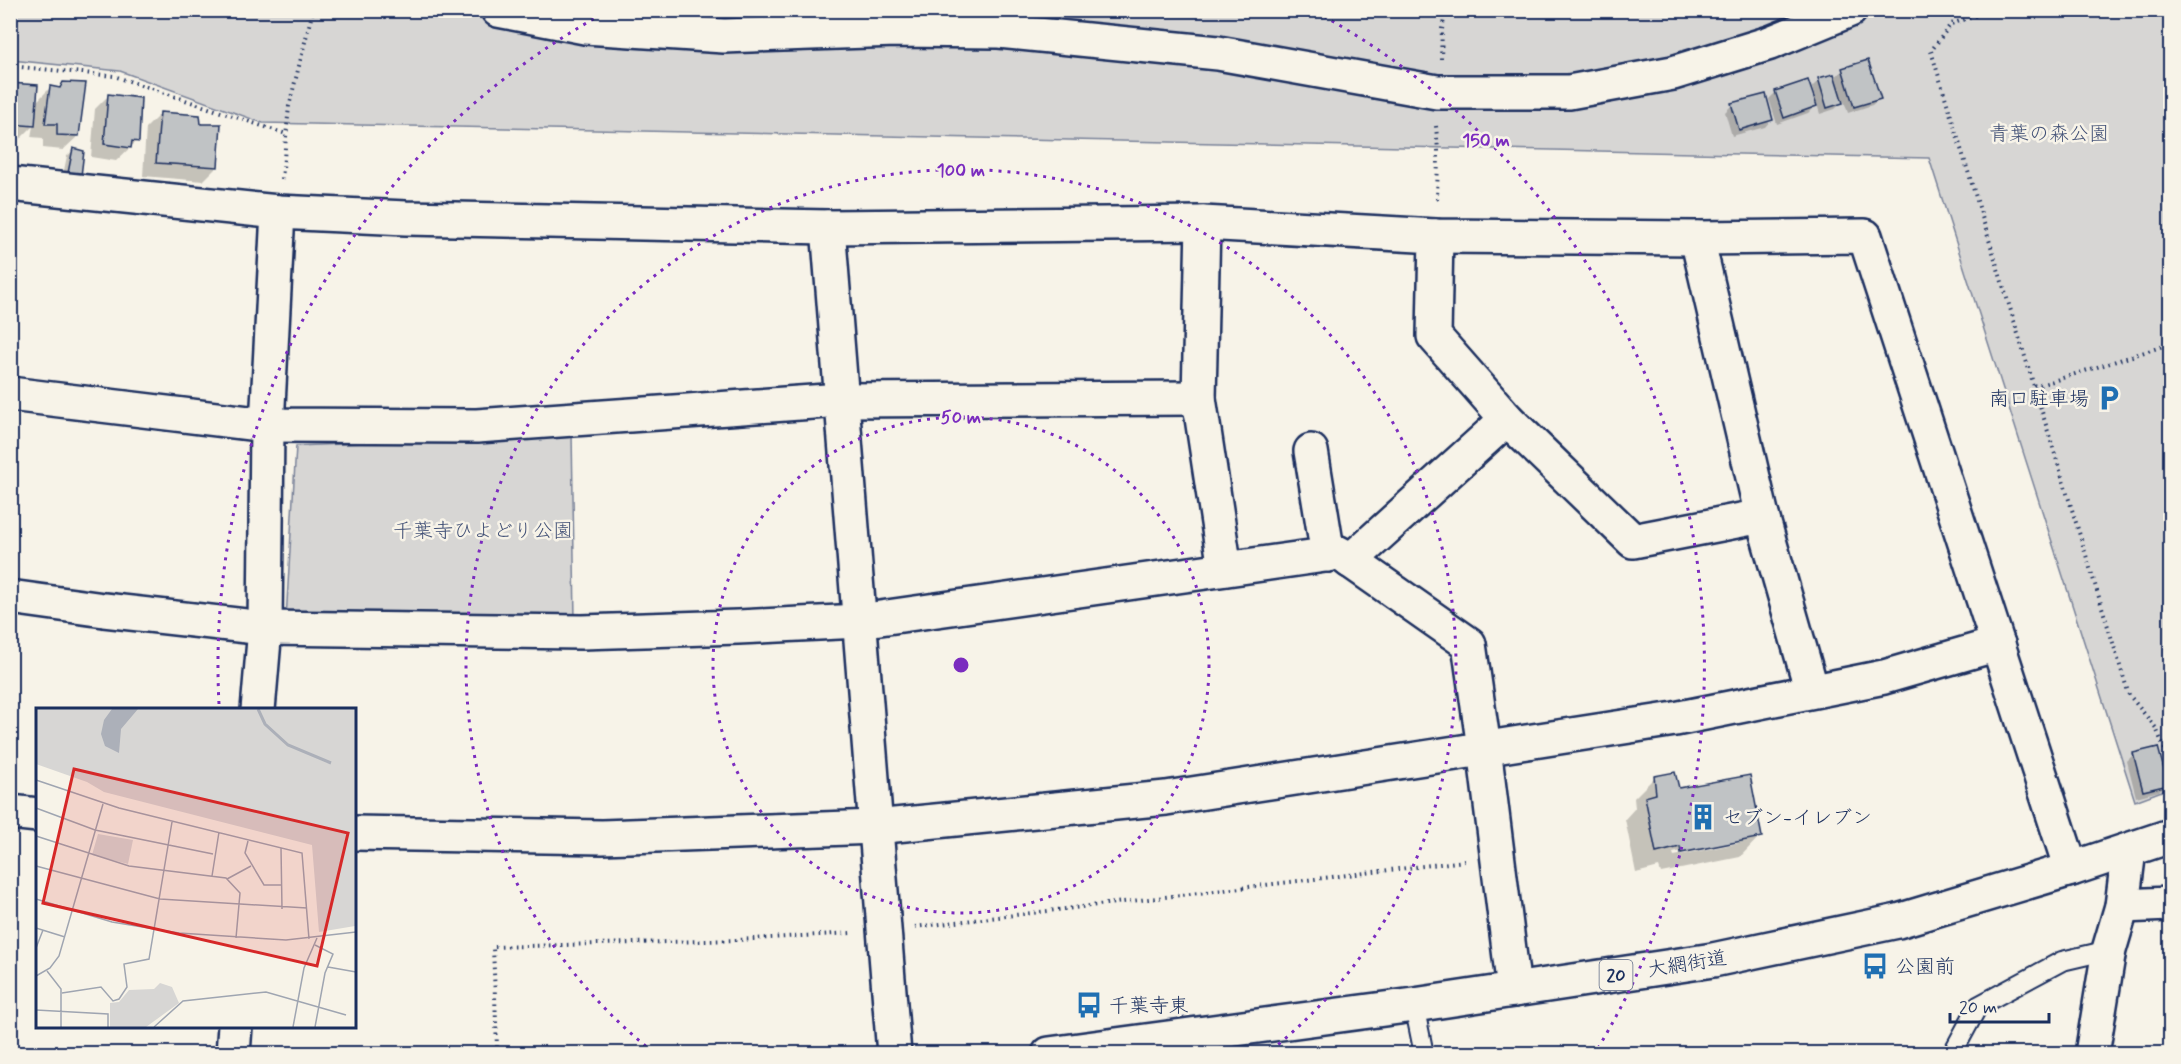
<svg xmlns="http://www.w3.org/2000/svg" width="2181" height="1064" font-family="Mynerve,'Klee One',sans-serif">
<rect width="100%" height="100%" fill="#f7f3e8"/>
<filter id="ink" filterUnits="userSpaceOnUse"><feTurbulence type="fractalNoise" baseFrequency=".0167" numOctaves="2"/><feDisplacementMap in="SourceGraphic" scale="12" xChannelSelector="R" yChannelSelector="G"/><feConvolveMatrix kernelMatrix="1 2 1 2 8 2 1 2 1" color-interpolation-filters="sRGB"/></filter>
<g filter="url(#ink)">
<g fill="#d7d6d4" stroke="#798299" stroke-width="1.5">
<path d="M10,11h2160v777l-35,13 -206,-643 -1666,-35 -143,-52 -109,-11z"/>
<path d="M572,434l3,187 -289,-1 10,-174z"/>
</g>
<g fill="#0003" fill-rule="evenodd">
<path d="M1867,62l12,37 -7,6 -24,8 -4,-12 -9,8 -15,5 -3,-10 -9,9 -31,11 -8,-25 6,-6 32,-11 5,14 2,-1 -2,-8 7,-7 15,-2 9,-8z"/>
<path d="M63,83l15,53 -15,14 -20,-2v-10l-12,-1 2,-11 -14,14 -9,-1v-54l25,18 15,-15 7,1z"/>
<path d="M109,95l28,46 -21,20 -25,-4 4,-48z"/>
<path d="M1732,105l39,15 -6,7 -33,9 -7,-24z"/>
<path d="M160,114l39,11 18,42 -14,14 -60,-5 3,-48z"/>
<path d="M74,150l-2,32 -10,-2 5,-24z"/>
<path d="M2134,754l32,30 -7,7 -23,6 -9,-36z"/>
<path d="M1655,777l23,13 82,46 -20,21 -79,16 -2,-6 -23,6 -11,-54 10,-11 -1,-10zM1739,840v3l-65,13 -1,-3z"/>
</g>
<g fill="#c0c3c5" stroke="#1b2f5e" stroke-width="1.5">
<path d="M1868,60l13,39 -27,8 -12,-39z"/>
<path d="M1834,74l9,29 -16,5 -9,-30z"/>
<path d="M1808,80l9,26 -33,12 -9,-27z"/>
<path d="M63,82l23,1 -7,53 -22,-1v-11h-12l5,-38 10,2z"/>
<path d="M10,83l28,2 -3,41 -25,-2z"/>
<path d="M108,94l33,4 -2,44 -7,-1 -1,7 -27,-4z"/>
<path d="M1766,94l7,26 -34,10 -8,-27z"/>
<path d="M160,112l40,3 1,9h20l-3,43 -62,-4z"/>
<path d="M73,148l11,3 -3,25 -13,-3z"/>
<path d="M2158,747l10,38 -25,6 -10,-38z"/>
<path d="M1675,772l4,16 71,-13 12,62 -81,16 -1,-6 -24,6 -11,-56 11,-3 -2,-18z"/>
</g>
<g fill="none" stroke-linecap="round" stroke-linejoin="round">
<g stroke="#1b2f5e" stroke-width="22">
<g id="lane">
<path d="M1414,1005l10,49"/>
<path d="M1952,1054l26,-48 84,-45 47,-11"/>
</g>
</g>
<g stroke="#1b2f5e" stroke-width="38">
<g id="street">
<path d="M498,10l87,17 139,9 172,-6 103,1 219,22 219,39h132l104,-19 97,-30 80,-33"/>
<path d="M10,184l268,28 128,6 422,9 375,-4 233,13 261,2 168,-2 206,633"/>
<path d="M1203,223l-4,175 26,171"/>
<path d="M828,227l66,827"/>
<path d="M1436,236l-2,100 73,83 126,122 129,-25"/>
<path d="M1697,238l65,278 50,175"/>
<path d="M10,394l257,31 210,1 364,-26 358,-2"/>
<path d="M1311,451l17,104"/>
<path d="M1350,561l157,-142"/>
<path d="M10,597l94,13 161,18 317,4 156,-5 121,-6 480,-68 130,91 15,104 30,242"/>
<path d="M258,710l7,-82 2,-203 11,-213"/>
<path d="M10,812l28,3"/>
<path d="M354,833l248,4 273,-10 291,-29 509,-79 209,-42 114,-33"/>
<path d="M2122,906l48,-2"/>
<path d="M2092,1054l17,-104 13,-44 7,-56"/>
</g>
</g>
<g stroke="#1b2f5e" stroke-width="38">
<path id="secondary" d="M233,1054l2,-28"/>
</g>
<g stroke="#1b2f5e" stroke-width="38">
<path id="primary" d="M1049,1054l365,-49 299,-45 185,-39 173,-52 99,-33"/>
</g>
<g stroke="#1b2f5e" stroke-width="4" stroke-dasharray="1.5 4.5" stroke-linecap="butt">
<path d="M1993,10l-42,14 -20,27 198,644 27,33 14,34"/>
<path d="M1441,59l1,-30 4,-19"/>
<path d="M10,66l104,10 172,58"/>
<path d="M1436,126l2,24 -1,52"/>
<path d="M282,179l7,-73 24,-96"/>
<path d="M2034,387l136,-43"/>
<path d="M915,927l550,-66"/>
<path d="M497,1047l-4,-100 245,-7 113,-7"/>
</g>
<use href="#lane" stroke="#f7f3e8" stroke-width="18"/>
<use href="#street" stroke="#f7f3e8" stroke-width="33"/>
<use href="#secondary" stroke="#f7f3e8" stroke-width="33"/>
<use href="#primary" stroke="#f7f3e8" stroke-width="33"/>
</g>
</g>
<g fill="none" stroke="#7b2cbf" stroke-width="3" stroke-dasharray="3 6">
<circle cx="961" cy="665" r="248"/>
<path d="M653 1052A495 495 0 1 1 1269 1052"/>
<path d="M219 704A743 743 0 0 1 606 12M1316 12A743 743 0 0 1 1595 1053"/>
</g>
<defs>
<g id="parking-bare" transform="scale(2.07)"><path d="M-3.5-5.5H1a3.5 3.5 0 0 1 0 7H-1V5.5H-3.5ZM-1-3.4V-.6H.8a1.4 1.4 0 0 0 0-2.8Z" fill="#1f6fb2" stroke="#f7f3e8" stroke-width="2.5" paint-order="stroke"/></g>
<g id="building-bare" transform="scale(2.07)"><path d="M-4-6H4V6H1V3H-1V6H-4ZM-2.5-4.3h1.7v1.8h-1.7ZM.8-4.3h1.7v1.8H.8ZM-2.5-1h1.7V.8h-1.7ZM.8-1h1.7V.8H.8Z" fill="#1f6fb2" stroke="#f7f3e8" stroke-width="2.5" paint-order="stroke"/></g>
<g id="bus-bare" transform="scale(2.07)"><path d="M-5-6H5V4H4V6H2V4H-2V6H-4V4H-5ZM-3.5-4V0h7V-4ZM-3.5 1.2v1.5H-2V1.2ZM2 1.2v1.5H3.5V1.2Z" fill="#1f6fb2" stroke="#f7f3e8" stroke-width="2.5" paint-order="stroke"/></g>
</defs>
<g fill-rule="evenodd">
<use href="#parking-bare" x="2109" y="398"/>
<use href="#building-bare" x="1703" y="817"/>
<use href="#bus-bare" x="1875" y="966"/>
<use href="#bus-bare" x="1089" y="1005"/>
</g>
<g text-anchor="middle" stroke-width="5" stroke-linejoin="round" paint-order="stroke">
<rect fill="#f7f3e8" stroke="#5d6a87" stroke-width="1.5" x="1599.5" y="960" width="33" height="30" rx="4.5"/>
<g font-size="18" font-weight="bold" fill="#1b2f5e">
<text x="1616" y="981">20</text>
</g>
<g font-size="20" fill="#415076" stroke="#f7f3e8">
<text x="2049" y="140">青葉の森公園</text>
<text x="483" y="537">千葉寺ひよどり公園</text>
</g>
<g font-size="20" fill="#1b2f5e" stroke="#f7f3e8" text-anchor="start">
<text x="2089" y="405" text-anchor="end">南口駐車場</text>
<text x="1723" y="824">セブン-イレブン</text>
<text x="1895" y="973">公園前</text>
<text x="1109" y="1012">千葉寺東</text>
</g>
<g font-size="20" fill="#1b2f5e" stroke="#f7f3e8">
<text transform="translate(1687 963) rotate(-9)" y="7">大網街道</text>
</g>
</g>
<g transform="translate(36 708)">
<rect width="320" height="320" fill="#f7f3e8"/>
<path d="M0,1h319v217l-36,6 -7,-87 -208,-53 -17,-10 -51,-18zM62,126l35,6 -5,24 -36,-9zM124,275l12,4 7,16 -33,24h-36v-24l9,-1 10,-12 25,-1z" fill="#d7d6d4"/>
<path d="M76,1h26l-17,20 -2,24 -14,-7 -4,-12 3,-14z" fill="#acb0b9"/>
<path fill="none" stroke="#acb0b9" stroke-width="3" d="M222,1l7,15 23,21 43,18"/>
<path fill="none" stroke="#9fa5b1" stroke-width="1.5" d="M0,72l83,28 183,45 7,86M0,100l59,22 118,24M0,128l93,30 97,12 14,15 -4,45M212,133l-3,12 19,32h17M245,140l1,61M0,158l124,33 147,9M176,168l7,-44M191,171l24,-13M0,191l76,23 67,11 107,7 70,-8M0,220l29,9M0,240l7,-18M292,259l28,5M11,263l14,18v38M0,268l14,-8 9,-12 44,-152M26,285l39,-6 12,14 6,-2 8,-12 -3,-23 25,-5 23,-137M0,302l72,4v13M118,319l29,-26 83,-9 80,23M257,319l11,-59 13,-30M279,319l10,-54 8,-19 -18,-9"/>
<path fill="#d62828" fill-opacity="0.15" stroke="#d62828" stroke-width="3" d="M38,61l274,64 -31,133 -274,-63z"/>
<rect width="320" height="320" fill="none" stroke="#1b2f5e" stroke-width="3"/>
</g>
<circle cx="961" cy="665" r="9" fill="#7b2cbf" stroke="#f7f3e8" stroke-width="3"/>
<g font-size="18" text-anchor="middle" font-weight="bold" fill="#7b2cbf" stroke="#f7f3e8" stroke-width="5" stroke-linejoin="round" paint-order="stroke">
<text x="1486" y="146">150 m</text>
<text x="961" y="176">100 m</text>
<text x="961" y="423">50 m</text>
</g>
<rect width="2181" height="1064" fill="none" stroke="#f7f3e8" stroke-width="36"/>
<rect x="18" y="18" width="2145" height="1028" fill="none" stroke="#1b2f5e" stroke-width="2" filter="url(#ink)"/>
<path d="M1950 1013v9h99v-9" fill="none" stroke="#1b2f5e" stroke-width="3"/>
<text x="1959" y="1013" font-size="18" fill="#1b2f5e" stroke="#f7f3e8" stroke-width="4.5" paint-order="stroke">20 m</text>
</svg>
